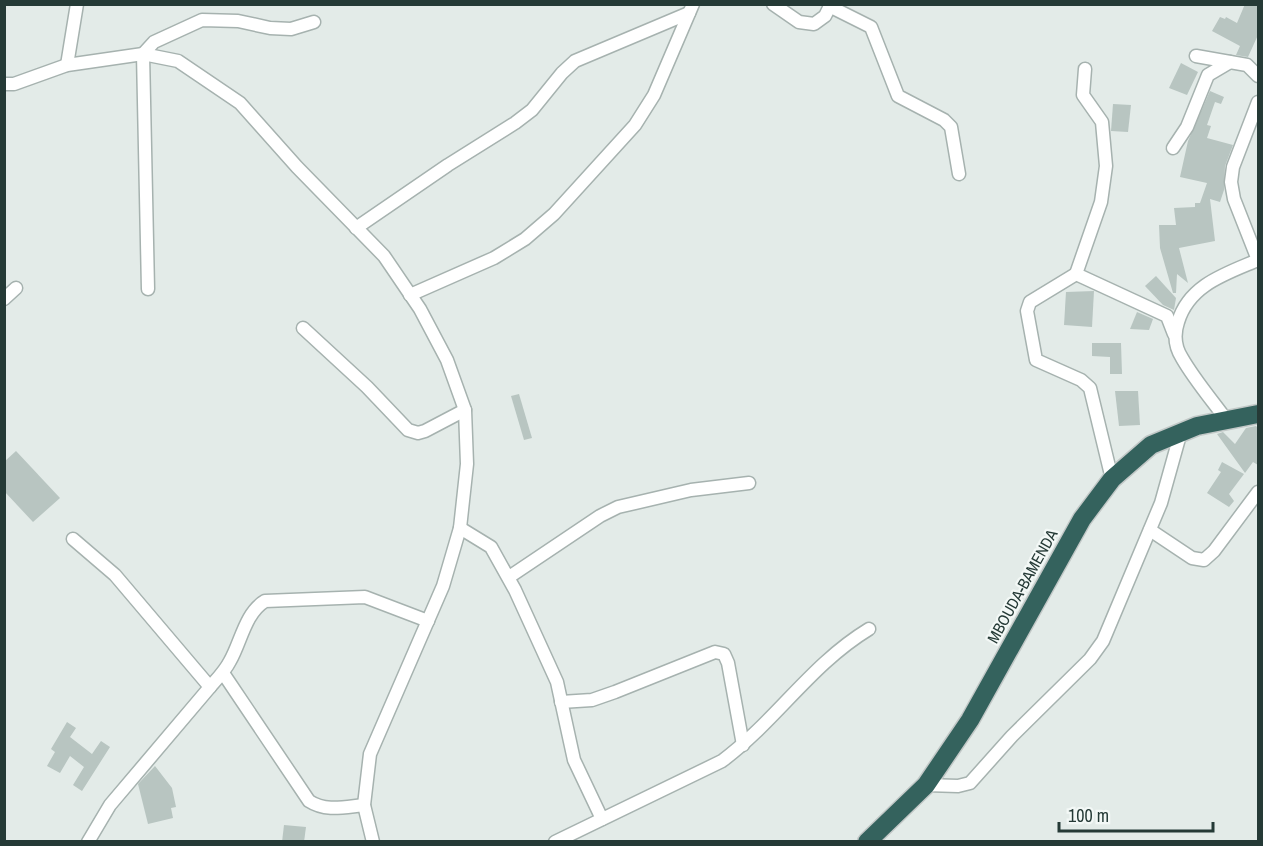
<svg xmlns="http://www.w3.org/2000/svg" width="1263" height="846" font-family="'Archivo Narrow',sans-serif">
<rect width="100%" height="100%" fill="#e3ebe8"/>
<g fill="#b8c5c1">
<path d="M1245,4h13v31l-10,22 -12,-2 4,-9 -28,-15 8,-14 5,2 1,-2 11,6z"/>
<path d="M1181,63l17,9 -11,23 -18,-7z"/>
<path d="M1210,91l14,6 -3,7 -6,-2 -8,23 4,1 -4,12 26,7 -8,21 -1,24 -4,12 -10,-3 5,42 -36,7 9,35 -11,-9 -1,19h-3l-13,-45 -1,-23h17l-2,-17 21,-1v-4h5l7,-20 -27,-6 8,-36z"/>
<path d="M1113,104l18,1 -3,27 -17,-1z"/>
<path d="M1156,276l20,22 -2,12 -11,-5 -18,-19z"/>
<path d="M1094,291l-2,36 -28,-2 2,-33z"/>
<path d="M1137,312l16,7 -4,11 -19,-1z"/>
<path d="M1092,343h29l1,31h-12v-17l-18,-1z"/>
<path d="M1115,391h23l2,34 -21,1z"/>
<path d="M519,394l13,44 -8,2 -13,-44z"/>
<path d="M1256,426l2,2v37l-5,-3 -8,11 -28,-39 6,-2 12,12 11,-16z"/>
<path d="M16,451l44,47 -27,24 -29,-31v-29z"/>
<path d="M1222,462l22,12 -15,20 5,7 -5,6 -22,-14 14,-21 -3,-2z"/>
<path d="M67,722l9,6 -6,9 22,17 9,-13 9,6 -28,44 -9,-6 11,-18 -14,-11 -10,17 -13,-7 8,-14 -4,-3z"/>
<path d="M155,766l17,22 4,19 -5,1 2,10 -25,6 -10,-40z"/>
<path d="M284,825l22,2 -2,15h-22z"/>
</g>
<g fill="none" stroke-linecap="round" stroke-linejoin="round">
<g stroke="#a6b2af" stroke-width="15">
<g id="minor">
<path d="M773,4l26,18 15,2 11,-8 6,-12"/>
<path d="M831,7l40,20 27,69 46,24 7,7 8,47"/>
<path d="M1196,56l51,9 11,11"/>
<path d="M67,65l10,-61"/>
<path d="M1085,69l-2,26 19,27 4,44 -5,36 -25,72 91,42 7,18"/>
<path d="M4,84h10l53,-19 76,-11 35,7 62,42 57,64 87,89 36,53 27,51 18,50 2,54 -7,64 -17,58 -73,168 -6,51 9,37"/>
<path d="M1173,148l14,-21 21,-52 22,-13"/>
<path d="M356,228l92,-63 67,-42 17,-13 30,-37 13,-12 114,-48"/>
<path d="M1258,260l-24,-61 -3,-17 2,-15 25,-65"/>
<path d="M1076,274l-46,28 -3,9 9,49 45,20 9,8 22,91"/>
<path d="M148,289l-5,-235 11,-12 48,-22 36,1 32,7 21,1 23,-7"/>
<path d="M410,295l84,-37 31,-19 29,-25 81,-89 19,-30 39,-91"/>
<path d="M4,299l12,-11"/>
<path d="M303,328l64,59 41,43 10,3 7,-2 40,-21"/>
<path d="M1225,418c-14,-19 -31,-39 -43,-60 -7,-11 -8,-24 -4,-36 11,-37 47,-48 80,-62"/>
<path d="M460,528l31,19 24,43 42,92 17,78 28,59"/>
<path d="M1150,530l42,28 12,2 10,-9 44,-59"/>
<path d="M73,539l42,36 95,112 -100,118 -22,37"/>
<path d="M509,577l91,-61 18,-9 73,-17 58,-7"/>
<path d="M223,673l86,128c17,11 35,6 55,4"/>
<path d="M210,687c7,-8 15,-16 20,-26 11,-19 15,-48 35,-60l100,-4 63,24"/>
<path d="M561,702l31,-2 23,-8 100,-40 9,2 4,9 15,82"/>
<path d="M926,785l32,1 12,-3 42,-47 78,-77 13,-18 58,-138 19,-68"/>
<path d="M555,842l167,-81c55,-41 88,-96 147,-132"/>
</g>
</g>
<g stroke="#c2c8c7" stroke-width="21">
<path id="highway" d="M867,842l59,-57 44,-65 112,-201 30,-40 39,-34 46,-19 61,-12"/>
</g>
<use href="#minor" stroke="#fff" stroke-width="12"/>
<use href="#highway" stroke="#34625d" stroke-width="18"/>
</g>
<g text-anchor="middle" stroke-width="4.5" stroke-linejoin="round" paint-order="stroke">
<g font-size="16" fill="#253a36" stroke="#f3f8f6">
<text transform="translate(1022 586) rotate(-61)" y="6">MBOUDA-BAMENDA</text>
</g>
</g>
<rect width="1263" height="846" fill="none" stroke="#253a36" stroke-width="12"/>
<path d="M1059 822v9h154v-9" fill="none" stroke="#253a36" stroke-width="3"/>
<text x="1068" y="822" font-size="18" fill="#253a36" stroke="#f3f8f6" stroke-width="4.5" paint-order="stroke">100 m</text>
</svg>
